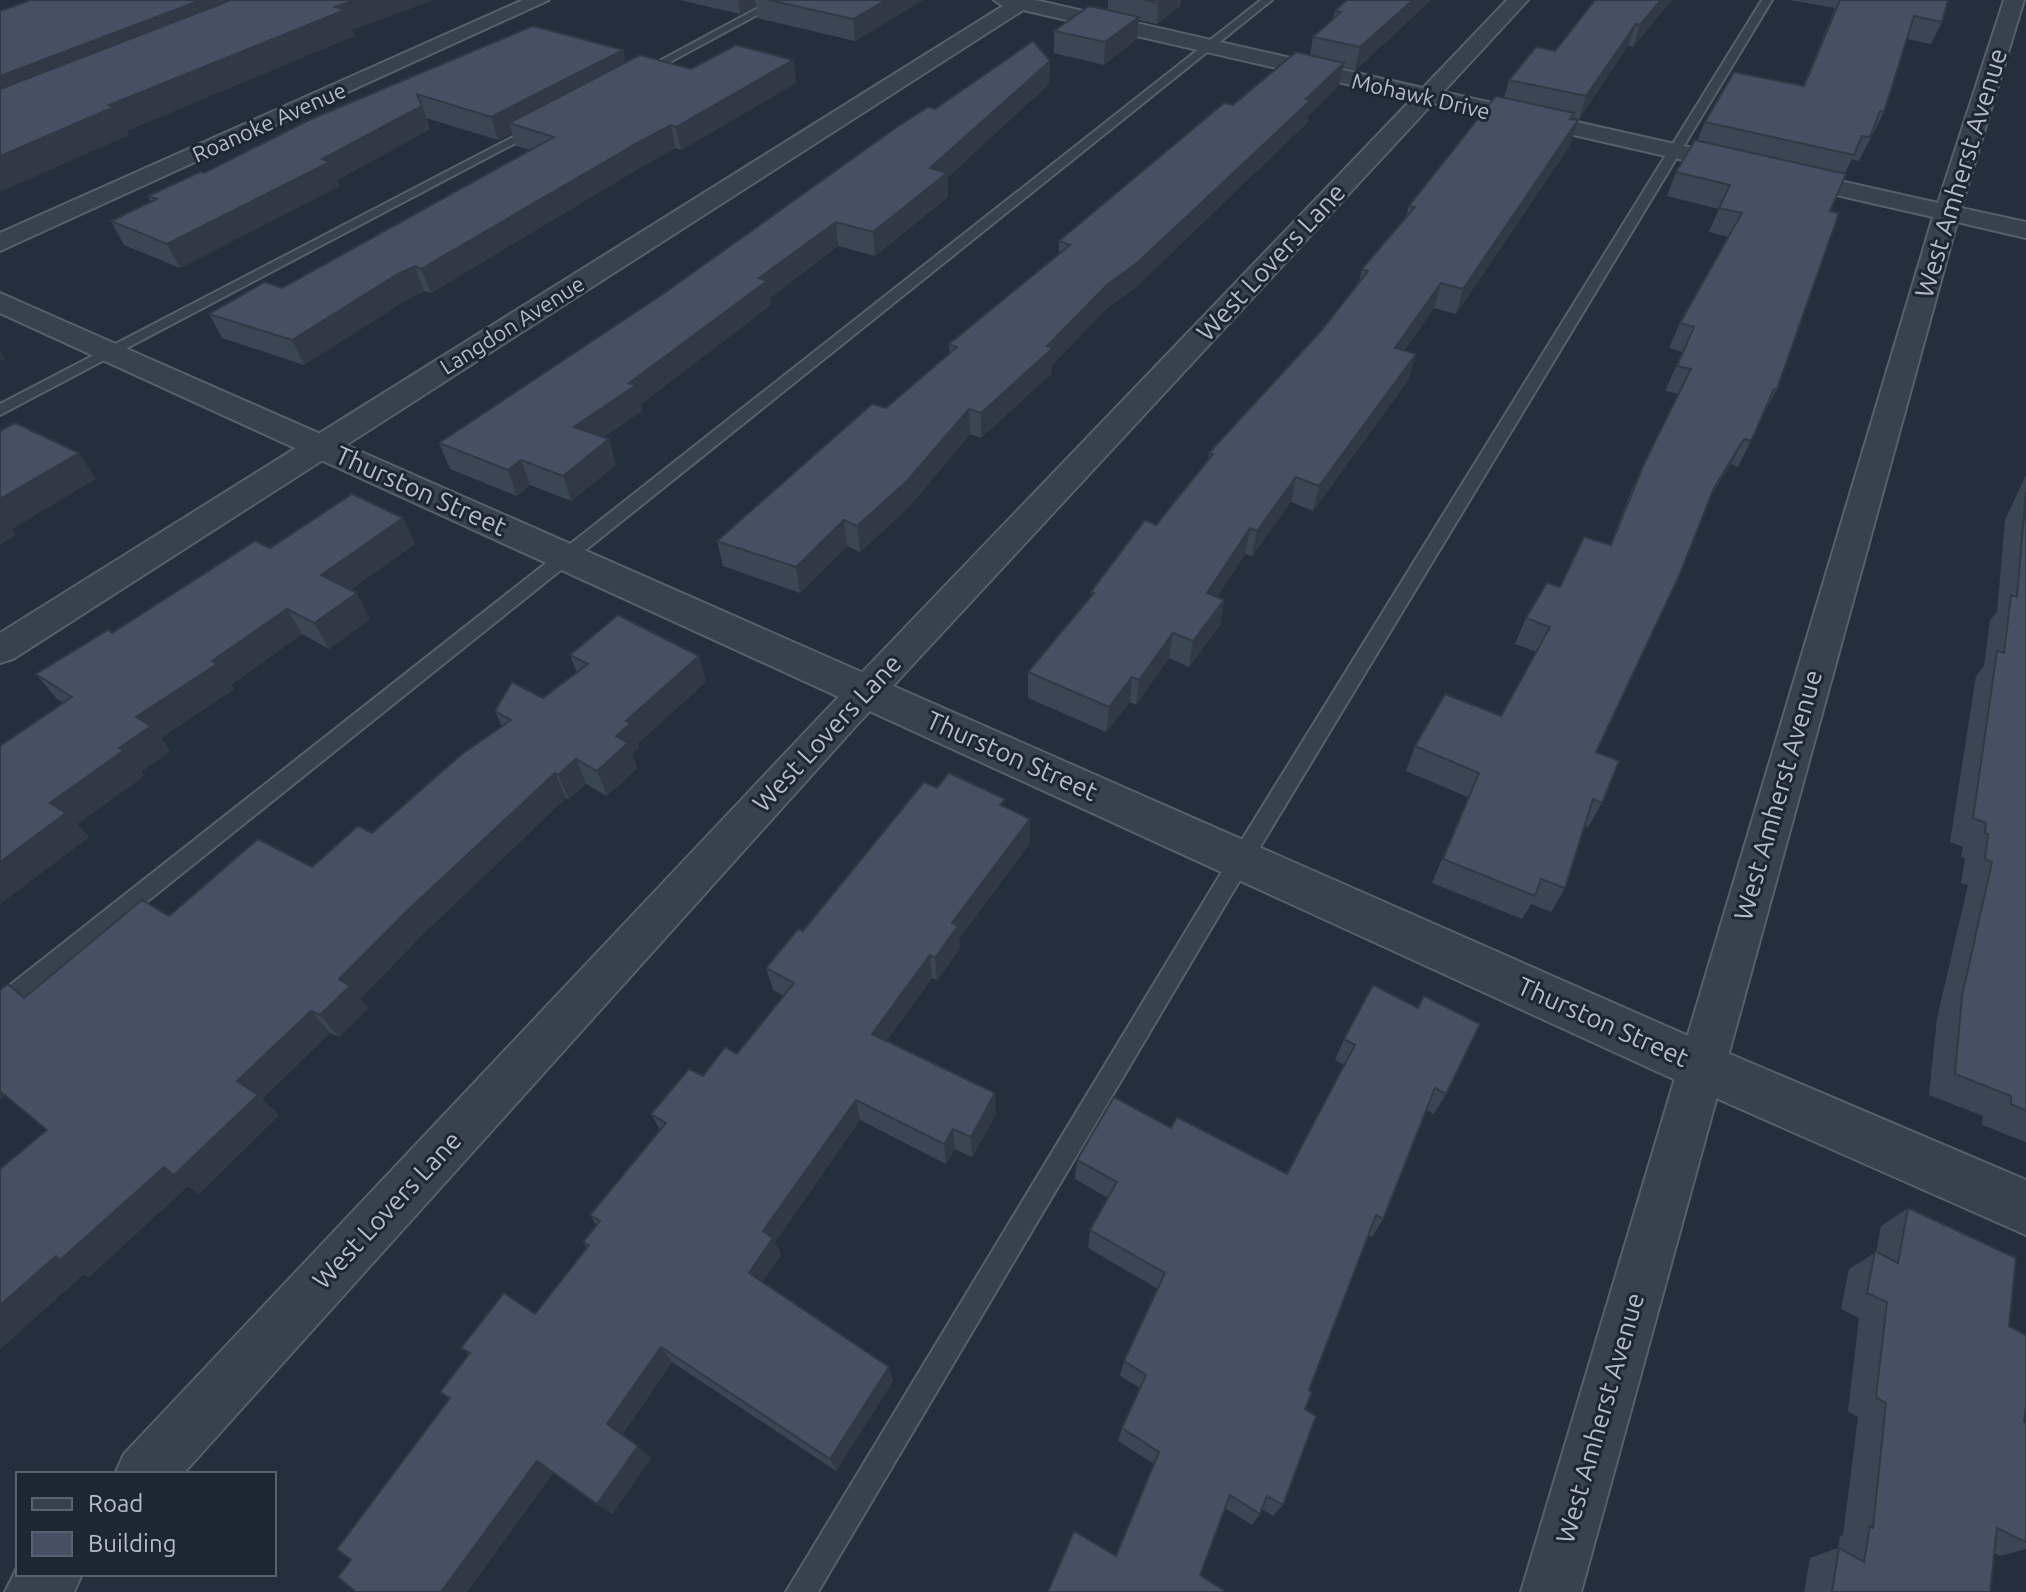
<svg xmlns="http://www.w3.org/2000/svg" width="2026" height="1592" font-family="Ubuntu,sans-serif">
<rect width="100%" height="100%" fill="#242f3e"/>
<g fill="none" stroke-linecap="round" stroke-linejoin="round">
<g stroke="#565f6c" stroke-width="4">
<g id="service">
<path d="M773,0h12l-139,75 -9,-2z"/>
<path d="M1261,0h11l-1264,1013 -8,3v-23z"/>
<path d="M1762,0h10l-544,900 -410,692h-32l426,-704z"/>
<path d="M536,125l6,3 -2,2 -540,285v-11z"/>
</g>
</g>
<g stroke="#565f6c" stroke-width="4">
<g id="minor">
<path d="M523,0h26l-549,251v-18z"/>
<path d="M994,0h41l388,88 84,-88h21l-85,92 495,111 66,-203h20l-63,208 65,14v16l-69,-16 -376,1370h-60l412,-1375 -500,-114 -579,625 -671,746h-68l9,-20 704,-746 584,-609 -389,-89 -1010,649 -13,4v-30l1003,-627z"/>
<path d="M18,1566v8h64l-8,18h-69z"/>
</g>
</g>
<g stroke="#565f6c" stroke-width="4">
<path id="tertiary" d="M0,293l1718,756 308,131v55l-344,-152 -1682,-770z"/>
</g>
<use href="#service" fill="#38414e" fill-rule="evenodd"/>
<use href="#minor" fill="#38414e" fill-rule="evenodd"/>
<use href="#tertiary" fill="#38414e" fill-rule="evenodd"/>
</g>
<g fill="#3b4654">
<path d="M680,0h243l-68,41 -98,-23 -1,-12 -16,8z"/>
<path d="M1108,0h73l-1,6 -23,18 -18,-4 -2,19 -33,26 -50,-12v-22l54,-20z"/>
<path d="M1347,0l21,59 -13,11 -12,-3 -4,18 -31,31 -1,7 -172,165 -29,21 -54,56v8l-71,65 -11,-4 -61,73 -49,45 -13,-6 -47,47 -77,-27 -6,-25 169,-133 64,-55 -1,-9 110,-90v-13l174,-136 77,-49 3,-19 20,-18 2,-8z"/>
<path d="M1672,0l-39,47 -5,-1 -49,73 -6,-1 -2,26 -115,170 -22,-6 -30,43 5,28 -96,132 -22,-9 -39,54 -7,-2 -28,43 7,3 -4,25 -31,42 -20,-9 -33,47 -6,-3 -24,30 -78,-34v-26l63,-75v-5l65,-67 52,-64 1,-8 112,-122 38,-48 3,-14 44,-52 3,-11 95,-108 5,-18 46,-29z"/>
<path d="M1790,0h158l-6,22 -11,22 -24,-5 -23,73 -25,49 -7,-2 -7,14 -15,38 -53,178 -14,26 -12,26 -13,26 -7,-3 -22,35 -113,253 6,51 -14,24 -4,-2 -19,63 -14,24 -20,-8 -9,15 -90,-36 36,-86 -62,-26 9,-25 86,-30 36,-64 -22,-8 11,-26 84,-73 21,-54 47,-97 -13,-3 17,-39 -13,-4 11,-25 49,-86 -20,-5 10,-23 -52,-13 9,-24 21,-31 8,-19 98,-36 32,-78z"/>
<path d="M533,26l93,37 65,6 102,-9 3,23 -115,67 -6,-2 -32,18 -212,127 -7,-2 -16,8 -104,66 -82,-27 -13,-24 73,-26 248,-138 -14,-4 -4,-13 -14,7 -72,-22 4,11 -93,51 3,6 -160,82 -56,-23 -13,-24 40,-19 -3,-6 56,-23z"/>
<path d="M1050,61l-1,23 -101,93v20l-73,59 -37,-10 -68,52 1,7 -130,99 1,7 -39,26 13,28 -45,36 -41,-16 -13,11 -67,-27 -11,-26 224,-149 272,-185z"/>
<path d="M2026,475v667l-44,-17 1,-9 -54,-21 8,-77 31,-133 -7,-2 4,-25 -4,-1 2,-10 -13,-5 26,-166 8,-10 6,-46 7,-8 8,-92z"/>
<path d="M403,518l12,26 -65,46 20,29 -41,30 -27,-15 -71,51 3,4 -73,49 9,13 -29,21 3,4 -67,48 12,13 -89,67v-158l64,-43 -7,-4 -21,-25 234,-126z"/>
<path d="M570,655l129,1 7,26 -68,61 1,5 -7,6 5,14 -30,28 -21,-12 -17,15 -3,-1 -143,136 -63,65 8,9 -29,29 -9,-4 -68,66 17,16 -80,79 -11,-8 -99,91 -5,-3 -84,75v-180l47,-39 -23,-132 145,-82 143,-49 60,-34 130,-106 -7,-16 48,-13 34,-25z"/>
<path d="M937,788l68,20 25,11v24l-71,96 1,10 -23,31 -5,-2 -46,63 110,73 -24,43 -17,-8 -9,15 -86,-44 -85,122 6,13 -19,27 127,85 4,14 -57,90 -164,-109 -50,73 29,23 -39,56 -59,-41 -86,119h-111l-5,-32 98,-162 20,-43 -8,-7 74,-34 52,-66 -4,-6 13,-17 -6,-10 70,-85 -9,-16 52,-38 34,-22 47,-58 -11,-6 -7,-22 37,-37z"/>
<path d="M1344,1039l102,55 -12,20 -8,-4 -43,109 -11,18 -4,-2 -59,155 -26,115 -10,11 -11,-7 -2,5 -8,11 -27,-17 -109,48 38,-92 -36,-23 4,-13 18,-40 -20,-12 4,-15 34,-72 -70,-41 2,-18 18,-32 -33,-19 2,-19 94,-32 116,46 57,-109 -9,-5z"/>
<path d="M1908,1208l101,118 15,96 2,1v126l-26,7 -6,-3 -4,39h-186l6,-34 28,-10 2,-12 3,-1 15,-118 -10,-6 11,-93 -18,-9 8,-40 27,-17 5,-26z"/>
</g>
<g fill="#303945">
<path d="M201,0h77l-278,110v-34z"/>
<path d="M355,0h79l-82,30 3,6 -228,95 2,4 -129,57v-36l109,-51 226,-98z"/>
<path d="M738,0h17l1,6 -16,8z"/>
<path d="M886,0h37l-68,41 -2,-22z"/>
<path d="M1162,0h19l-1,6 -23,18 1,-21z"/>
<path d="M1413,0h18l-63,59 -13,11 5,-23z"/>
<path d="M1661,0h11l-39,47 7,-22z"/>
<path d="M1139,17l-2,22 -33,26 1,-23z"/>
<path d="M1636,24l-8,22 -49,73 7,-23z"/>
<path d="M623,50l5,23 -119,50 3,10 -14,7 -7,-23z"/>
<path d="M793,60l3,23 -115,67 -5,-23z"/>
<path d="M1050,61l-1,23 -101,93v20l-73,59 -2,-24 57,-64z"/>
<path d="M1344,63l-5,22 -31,31 -1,7 -172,165 -29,21 -54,56v8l-71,65v-25l127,-129z"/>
<path d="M422,106l8,23 -93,51 3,6 -160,82 -13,-24z"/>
<path d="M1578,120l-7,24 -115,170 7,-25z"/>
<path d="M671,125l4,23 -32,18 -212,127 -10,-24 216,-126z"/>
<path d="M836,222l2,24 -68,52 1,7 -130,99 1,7 -60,41 -8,-25 185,-149z"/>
<path d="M415,266l9,25 -16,8 -104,66 -12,-25 106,-66z"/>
<path d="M1441,283l-7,25 -46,65 7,-25z"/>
<path d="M0,351l5,8 -5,2z"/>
<path d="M1416,354l-7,25 -96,132 6,-25z"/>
<path d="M969,409l1,25 -61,73 -49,45 -3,-26z"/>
<path d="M609,439l7,26 -45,36 -8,-25z"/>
<path d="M1744,439l-13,25 -31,49 14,-25z"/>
<path d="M79,453l17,26 -84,50 4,6 -16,10v-46z"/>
<path d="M521,460l9,25 -13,11 -9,-26z"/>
<path d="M1296,477l-5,25 -39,54 5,-25z"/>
<path d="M403,518l12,26 -80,56 -14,-25z"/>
<path d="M844,520l3,26 -47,47 -4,-26z"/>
<path d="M1250,528l-5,26 -42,64 4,-25z"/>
<path d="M357,593l13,26 -41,30 -15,-26z"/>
<path d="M1224,600l-4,25 -31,42 4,-26z"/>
<path d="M287,609l15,25 -71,51 3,4 -73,49 9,13 -29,21 3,4 -67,48 12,13 -89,67v-42l50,-59 69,-55 17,-31 76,-56z"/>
<path d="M1173,633l-4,25 -33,47 3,-25z"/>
<path d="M699,656l7,26 -68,61 1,5 -7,6 5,14 -30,28 -10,-25 19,-35 10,-15z"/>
<path d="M1132,677l-2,25 -24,30 3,-25z"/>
<path d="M576,759l10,25 -17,15 -11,-24z"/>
<path d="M555,773l11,25 -143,136 -63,65 8,9 -29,29 -19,-22 19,-36 69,-69z"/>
<path d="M1030,819v24l-71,96 1,10 -23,31 -2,-22 17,-35z"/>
<path d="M930,955l2,23 -56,78 -4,-22z"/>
<path d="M311,1011l19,22 -68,66 17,16 -80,79 -11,-8 -99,91 -5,-3 -84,75v-44z"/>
<path d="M0,1088l8,6 -8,6z"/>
<path d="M995,1093l1,21 -24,43 -1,-20z"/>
<path d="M856,1100l4,20 -85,122 6,13 -24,35 -8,-17 14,-42z"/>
<path d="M953,1129l2,20 -9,15 -2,-20z"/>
<path d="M661,1347l11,15 -52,75 -13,-13z"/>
<path d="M889,1367l4,14 -57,90 -6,-12z"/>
<path d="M638,1446l13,12 -39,56 -15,-10z"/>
<path d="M537,1461l16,12 -86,119h-26z"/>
</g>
<g fill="#455162" stroke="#303945" stroke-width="2">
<path d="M31,0h170l-201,76v-65z"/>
<path d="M231,0h124l-20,7 10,3 -236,95 5,2 -114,49v-67z"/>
<path d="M769,0h117l-33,19z"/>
<path d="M1145,0h17l-4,3z"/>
<path d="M1347,0h66l-53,47 -47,-10 28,-25 -6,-1z"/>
<path d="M1595,0h66l-21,25 -4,-1 -50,72 -77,-16 27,-33 19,4z"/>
<path d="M1840,0h108l-6,22 -28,-6 -30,96 -4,-1 -10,26 -8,-1 -8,19 -149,-33 29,-50 70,14z"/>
<path d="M1089,6l50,11 -34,25 -51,-11z"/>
<path d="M533,26l90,24 -132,67 -74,-23 5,12 -100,53 8,3 -163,82 -56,-23 46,-22 -9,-3 52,-24 4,1 105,-53z"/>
<path d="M1033,41l17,20 -120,107 17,5 -74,59 -37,-10 -77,56 8,3 -138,102 7,2 -62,42 35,12 -46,37 -42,-16 -13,10 -69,-27 224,-149 234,-167 31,-20 7,2z"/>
<path d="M736,45l57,15 -117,67 -5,-2 -34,18 -216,126 -6,-3 -17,8 -106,66 -83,-26 56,-32 17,6 272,-151 -45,-14 131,-68 51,14z"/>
<path d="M1296,52l48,11 -38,36 5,1 -174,163 -29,21 -61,62 6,2 -72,65 -12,-4 -62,72 -50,45 -13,-6 -48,47 -79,-26 155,-137 14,4 71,-61 -8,-3 121,-99 -11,-4 165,-138 9,2z"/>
<path d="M1496,96l78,17 -4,6 8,1 -115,169 -22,-6 -46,65 21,6 -97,132 -23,-9 -39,54 -7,-3 -43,65 17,7 -31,41 -20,-8 -34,47 -7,-3 -23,30 -81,-35 66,-79 -3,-1 54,-72 11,5 57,-71 -4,-1 112,-122 47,-60 -6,-2 53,-62 -6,-1z"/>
<path d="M1695,140l151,34 -16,37 9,2 -62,176h-3l-23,52 -7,-2 -30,49 -35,88 -83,176 23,9 -17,42 -9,-4 -28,89 -24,-9 -6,17 -92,-37 36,-86 -64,-27 30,-52 56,22 49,-89 -24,-9 21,-35 13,4 24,-50 27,8 32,-79 48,-97 -14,-3 17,-39 -14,-4 62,-110 -23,-5 11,-23 -54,-13z"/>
<path d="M15,423l64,30 -79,46v-68z"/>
<path d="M2026,492v619l-15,-7v-8l-56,-22 7,-78 30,-134 -7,-3 3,-25 -3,-1 1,-10 -13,-5 24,-167 7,2 7,-58 6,2z"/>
<path d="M352,494l51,24 -82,57 36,18 -43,30 -27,-14 -75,52 5,3 -81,53 15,9 -32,22 4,3 -73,52 16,10 -66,49v-116l72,-49 -36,-23 72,-44 4,3 143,-92 15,7z"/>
<path d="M618,615l81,41 -73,65 5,2 -15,13 12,7 -31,28 -21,-12 -18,16 -3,-2 -147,137 -69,69 11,7 -30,29 -9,-4 -74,70 21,14 -84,80 -10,-8 -104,93 -4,-4 -56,49v-136l47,-39 -47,-39v-101l8,-6 16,14 118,-98 27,16 89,-77 54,28 46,-41 14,7 90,-79 49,-34 -16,-9 17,-29 31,16 45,-34 -18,-9z"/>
<path d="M949,773l56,26 -5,6 30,14 -78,104 6,3 -23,32 -5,-3 -58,79 123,59 -24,44 -18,-8 -9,15 -88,-44 -93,131 10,7 -24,35 140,94 -59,92 -169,-112 -54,77 31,22 -41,58 -60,-43 -96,131h-85l-18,-15 13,-17 -14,-11 113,-151 -10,-6 30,-39 -9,-5 43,-55 31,21 54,-69 -6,-3 17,-21 -10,-6 76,-92 -15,-9 38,-45 14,7 22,-29 12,7 57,-71 -28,-15 32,-39 5,2 121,-149 13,6z"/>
<path d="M1373,985l45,23 6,-12 56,28 -34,70 -11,-6 -52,131 -7,-4 -67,175 3,2 -7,17 11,7 -33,89 -16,-9 -7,18 -30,-19 -30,80 23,15v2h-175l26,-61 42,25 43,-104 -37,-24 24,-53 -22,-14 41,-88 -75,-43 27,-48 -40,-22 37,-63 57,31 6,-11 110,57 68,-129 -11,-6z"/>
<path d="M1908,1208l108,50 -7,68 17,9v71l-2,16 2,1v119l-29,-14 -7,64h-158l7,-44 25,14 6,-36 3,2 13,-125 -10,-6 11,-95 -20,-9 8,-42 23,12z"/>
</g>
<g text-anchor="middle" stroke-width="6" stroke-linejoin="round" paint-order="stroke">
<g font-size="22" fill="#b4bcc9" stroke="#1d2633">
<text transform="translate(1421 96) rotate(13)" y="8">Mohawk Drive</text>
<text transform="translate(269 122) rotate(-24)" y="8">Roanoke Avenue</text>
<text transform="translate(512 325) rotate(-32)" y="8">Langdon Avenue</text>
</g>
<g font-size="26" fill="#b4bcc9" stroke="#1d2633">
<text transform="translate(1961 173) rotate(-73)" y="9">West Amherst Avenue</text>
<text transform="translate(1271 262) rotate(-47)" y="9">West Lovers Lane</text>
<text transform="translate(421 491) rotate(24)" y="9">Thurston Street</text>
<text transform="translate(827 733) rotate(-47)" y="9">West Lovers Lane</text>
<text transform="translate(1012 756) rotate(24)" y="9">Thurston Street</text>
<text transform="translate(1778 795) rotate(-74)" y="9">West Amherst Avenue</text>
<text transform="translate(1603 1022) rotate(24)" y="9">Thurston Street</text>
<text transform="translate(387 1210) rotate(-47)" y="9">West Lovers Lane</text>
<text transform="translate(1600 1418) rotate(-74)" y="9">West Amherst Avenue</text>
</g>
</g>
<rect x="16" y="1472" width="260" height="104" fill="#1d2633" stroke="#59626f" stroke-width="2"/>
<rect x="32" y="1498" width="40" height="12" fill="#38414e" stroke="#59626f" stroke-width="2"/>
<text x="88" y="1512" font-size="24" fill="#b4bcc9">Road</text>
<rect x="32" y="1532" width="40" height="24" fill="#455162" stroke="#59626f" stroke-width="2"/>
<text x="88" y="1552" font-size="24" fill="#b4bcc9">Building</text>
</svg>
